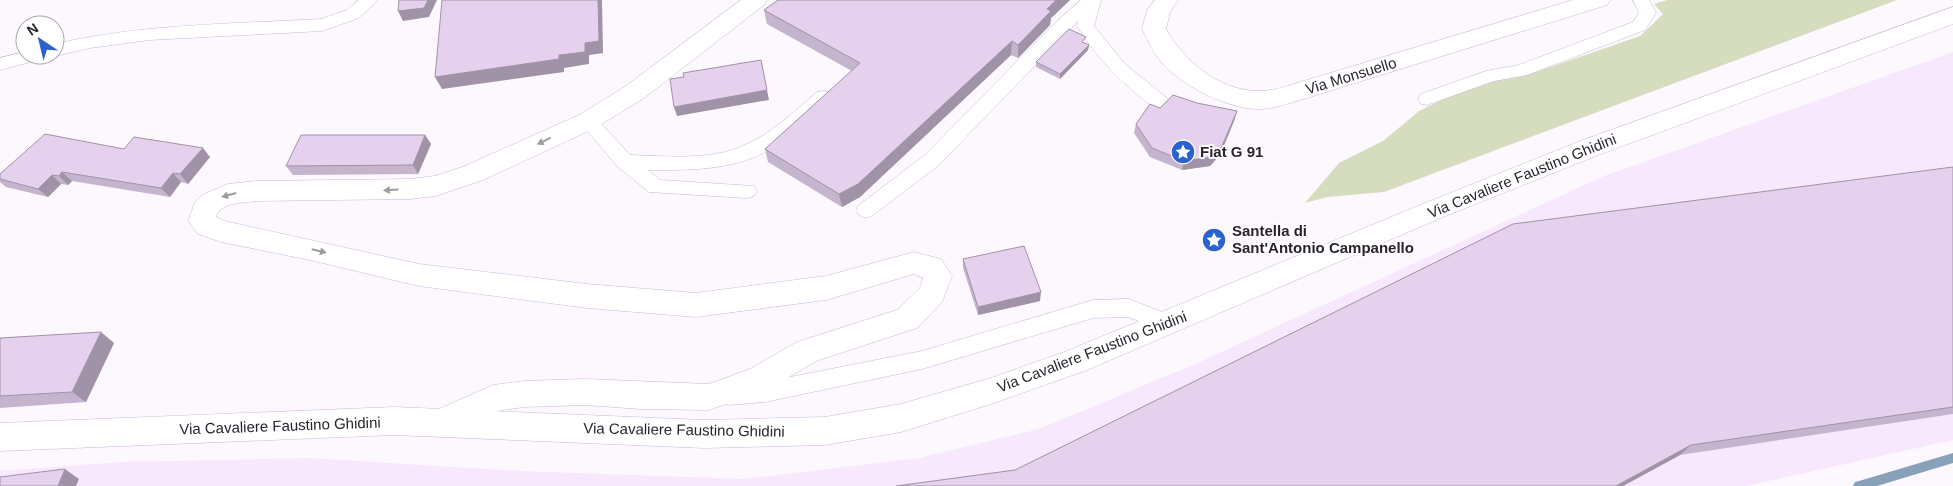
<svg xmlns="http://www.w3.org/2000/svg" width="1953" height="486" font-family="Helvetica,sans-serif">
<rect width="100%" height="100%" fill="#fcf8fe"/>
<path fill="#f7e8fe" d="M1953,52v388l-207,46h-1746v-15l121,-9 189,-4 210,13 226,8 173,-21 120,-29 154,-64 411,-189z"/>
<path fill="#d5ddbe" d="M1667,0h230l-513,192 -57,5 -22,6 34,-40 44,-22 36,-30 37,-18 29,-10 51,-11 104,-36 23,-22 -9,-10z"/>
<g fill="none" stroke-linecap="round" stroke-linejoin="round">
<path fill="#87a2b8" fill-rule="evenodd" d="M1953,453v10l-76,23h-24l2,-4 4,-1z"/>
<g stroke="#cbb6d3" stroke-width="1">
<g id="lane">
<path d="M359,0h19l-19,18 -37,13 -173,9 -59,8 -35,8 -3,-1h3v-11c87,-20 177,-20 266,-25l26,-9z"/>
<path d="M1081,0h20l-7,26 31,38 42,34 3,5 -3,5 -6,1 -6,-1c-32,-23 -58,-49 -78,-82l1,-5 -139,144 -66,50 -7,3 -7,-3 -3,-5 3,-5 66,-50 130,-132z"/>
<path d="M1633,0h16l7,13 -11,17 -118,45 -33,6 -67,24 -6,-1 -3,-5 3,-5 65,-23 33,-6 114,-43 6,-9z"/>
<path d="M25,52v3h20l-3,4 -42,11v-12z"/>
<path d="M823,91l6,1 3,5 -3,5c-19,17 -38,35 -60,48 -36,21 -81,20 -121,20l12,10 94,6 3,5 -3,5 -7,2 -98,-6 -31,-25 -39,-46 3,-5 6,-2 6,2 36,39c36,1 82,6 115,-10 27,-12 49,-33 72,-53z"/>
<path d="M1129,299l46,18 4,6 -4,6 -7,3 -40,-15 -35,1 -171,51 -157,33 -36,3 -8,-3 -3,-7 3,-7 8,-3 36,-3 157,-31 171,-51z"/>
</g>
</g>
<g stroke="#cbb6d3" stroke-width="1">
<path id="street" d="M741,0h26l-3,5 -120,93 -47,29 -114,53 -47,16 -26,3 -154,2c-13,2 -36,1 -40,16l8,4 195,43 168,20 109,9 130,-17 88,-24 27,7 11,17 -10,26 -25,26 -101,33 -44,26 -63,23 -68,-1 -56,-4 -61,2 -27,4 -56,26 -11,-4 -4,-10 4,-10 63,-28 31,-4 61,-2 124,5 41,-15 47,-27 100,-32 23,-22 3,-10 -9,-4 -88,26 -130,17 -109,-9 -168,-22 -109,-26 -89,-18 -23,-8 -10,-13 7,-19 9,-8 24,-10 28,-3 154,-2 25,-3 30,-10 114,-51 47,-29z"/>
</g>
<g stroke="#cbb6d3" stroke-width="1">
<g id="secondary">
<path d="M1155,0h23l-8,12 -4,17c18,32 53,62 93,62 13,0 26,-4 38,-8l276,-83h37l-3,5 -300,93c-15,4 -30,10 -46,11 -30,1 -76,-21 -97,-44 -10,-10 -15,-23 -22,-36l5,-19z"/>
<path d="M1953,7v17l-352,130 -158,63 -356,153 -96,34 -90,28 -76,13 -121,3 -310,-13 -394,16v-28l394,-16 310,13 121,-3 76,-13 90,-26 76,-27 358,-148 158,-63z"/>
</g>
</g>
<use href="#lane" fill="#fff" fill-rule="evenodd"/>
<use href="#street" fill="#fff" fill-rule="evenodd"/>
<use href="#secondary" fill="#fff" fill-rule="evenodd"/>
</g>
<g fill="#c5b4cd">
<path d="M778,0h292l-19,18 -1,7 -32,33 -7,-3 -151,142 -18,10 -74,-45 -3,-13 87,-78 -85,-47 -3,-14z"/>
<path d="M1086,42l-1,1 4,2 -1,5 -28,29 -24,-12v-5z"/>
<path d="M1197,103l40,8 -3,10 -14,34 -10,11 -28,4 -32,-13 -16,-24 2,-9 24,-16z"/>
<path d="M425,135l6,9 -13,30 -125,1 -7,-9z"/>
<path d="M124,149l86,8 -22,27 -7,-2 -11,15 -98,-16 -4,4 -7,-1 -13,13 -42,-10 -6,-5v-8z"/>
<path d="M1953,167v247l-273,41 -57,31h-727l119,-16z"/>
<path d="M963,259l77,42 -62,14 -15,-47z"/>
<path d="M0,338l114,5 -28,59 -86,6z"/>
</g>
<g fill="#a092a7">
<path d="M428,0h9l-8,17 -26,4 -5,-10z"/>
<path d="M598,0h4l1,53 -14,2v9l-25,4v4l-122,17 -7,-12 124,-22z"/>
<path d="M1056,0h14l-19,18 -1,7 -32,33v-13l29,-36z"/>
<path d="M1012,41l-1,14 -151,142 -18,10 -3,-13z"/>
<path d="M1089,45l-1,5 -28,29v-5z"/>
<path d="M761,60l8,40 -92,16 -3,-9z"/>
<path d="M1237,111l-3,10 -14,34 -10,11 -28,4 2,-9z"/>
<path d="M425,135l6,9 -13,30 -5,-9z"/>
<path d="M203,148l7,9 -22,27 -8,-10z"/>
<path d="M62,172l10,9 -4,4 -9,-9z"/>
<path d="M173,173l8,9 -11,15 -9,-9z"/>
<path d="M52,175l9,9 -13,13 -10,-8z"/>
<path d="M1041,292l-1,9 -62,14v-8z"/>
<path d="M101,332l13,11 -28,59 -14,-10z"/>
<path d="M1691,445l-11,10 -57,31h-7z"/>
<path d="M65,469l14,10 -3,7h-18z"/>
</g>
<g fill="#e5d1ee" stroke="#a092a7">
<path d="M399,0h29l-4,8 -26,3z"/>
<path d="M442,0h156l1,41 -14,2v9l-26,3v4l-124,18z"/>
<path d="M778,0h278l-9,9 4,2 -33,34 -6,-4 -154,143 -19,10 -74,-45 95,-86 -96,-53z"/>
<path d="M1069,29l17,8 -4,5 7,3 -29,29 -24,-12z"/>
<path d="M761,60l6,30 -93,17 -4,-28 14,-2 -1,-4z"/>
<path d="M1173,95l24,8 40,8 -15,35 -10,11 -28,4 -32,-13 -16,-24 14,-20 10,4z"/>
<path d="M45,134l79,15 10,-12 69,11 -23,26 -7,-1 -12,15 -99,-16 -3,4 -7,-1 -14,14 -38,-10v-5z"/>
<path d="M301,135h124l-12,30 -127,1z"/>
<path d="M1953,167v240l-262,38 -75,41h-720l119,-16 498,-246z"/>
<path d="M1024,246l17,46 -63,15 -15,-48z"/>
<path d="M101,332l-29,60 -72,4v-58z"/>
<path d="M65,469l-7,17h-58v-9z"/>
</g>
<defs><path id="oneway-solid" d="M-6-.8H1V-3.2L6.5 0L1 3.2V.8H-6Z" transform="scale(1.25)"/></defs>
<g fill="#9f9ca1">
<use href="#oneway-solid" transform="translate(544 141) rotate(154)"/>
<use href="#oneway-solid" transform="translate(391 190) rotate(177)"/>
<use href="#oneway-solid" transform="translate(229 195) rotate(165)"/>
<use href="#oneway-solid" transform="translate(319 251) rotate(13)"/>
</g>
<defs>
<g id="sight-disc" transform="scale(1.25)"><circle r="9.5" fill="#2c62d0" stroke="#fff"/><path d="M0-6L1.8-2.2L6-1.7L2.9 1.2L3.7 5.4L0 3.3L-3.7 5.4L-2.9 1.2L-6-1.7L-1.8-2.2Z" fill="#fff"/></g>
</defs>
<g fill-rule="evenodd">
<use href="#sight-disc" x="1183" y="152"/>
<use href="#sight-disc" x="1214" y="240"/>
</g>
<g text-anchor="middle" stroke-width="4" stroke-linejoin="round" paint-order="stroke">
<g font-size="15" fill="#2a232e" stroke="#fff">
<text transform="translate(1351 76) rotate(-17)" y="5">Via Monsuello</text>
<text transform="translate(1522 176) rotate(-22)" y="5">Via Cavaliere Faustino Ghidini</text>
<text transform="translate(1092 352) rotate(-21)" y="5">Via Cavaliere Faustino Ghidini</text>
<text transform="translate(280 426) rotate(-2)" y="5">Via Cavaliere Faustino Ghidini</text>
<text transform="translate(684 430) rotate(1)" y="5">Via Cavaliere Faustino Ghidini</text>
</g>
<g font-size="15" font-weight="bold" fill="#2a232e" stroke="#fff" text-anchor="start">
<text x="1200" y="157">Fiat G 91</text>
<text x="1232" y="236">Santella di<tspan x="1232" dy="17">Sant'Antonio Campanello</tspan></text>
</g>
</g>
<g transform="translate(40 40) rotate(325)"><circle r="24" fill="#ffffff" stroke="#aaa7ab"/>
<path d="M0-4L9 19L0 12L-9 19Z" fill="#2c62d0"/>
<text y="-8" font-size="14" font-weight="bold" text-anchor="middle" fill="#2a232e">N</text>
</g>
</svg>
